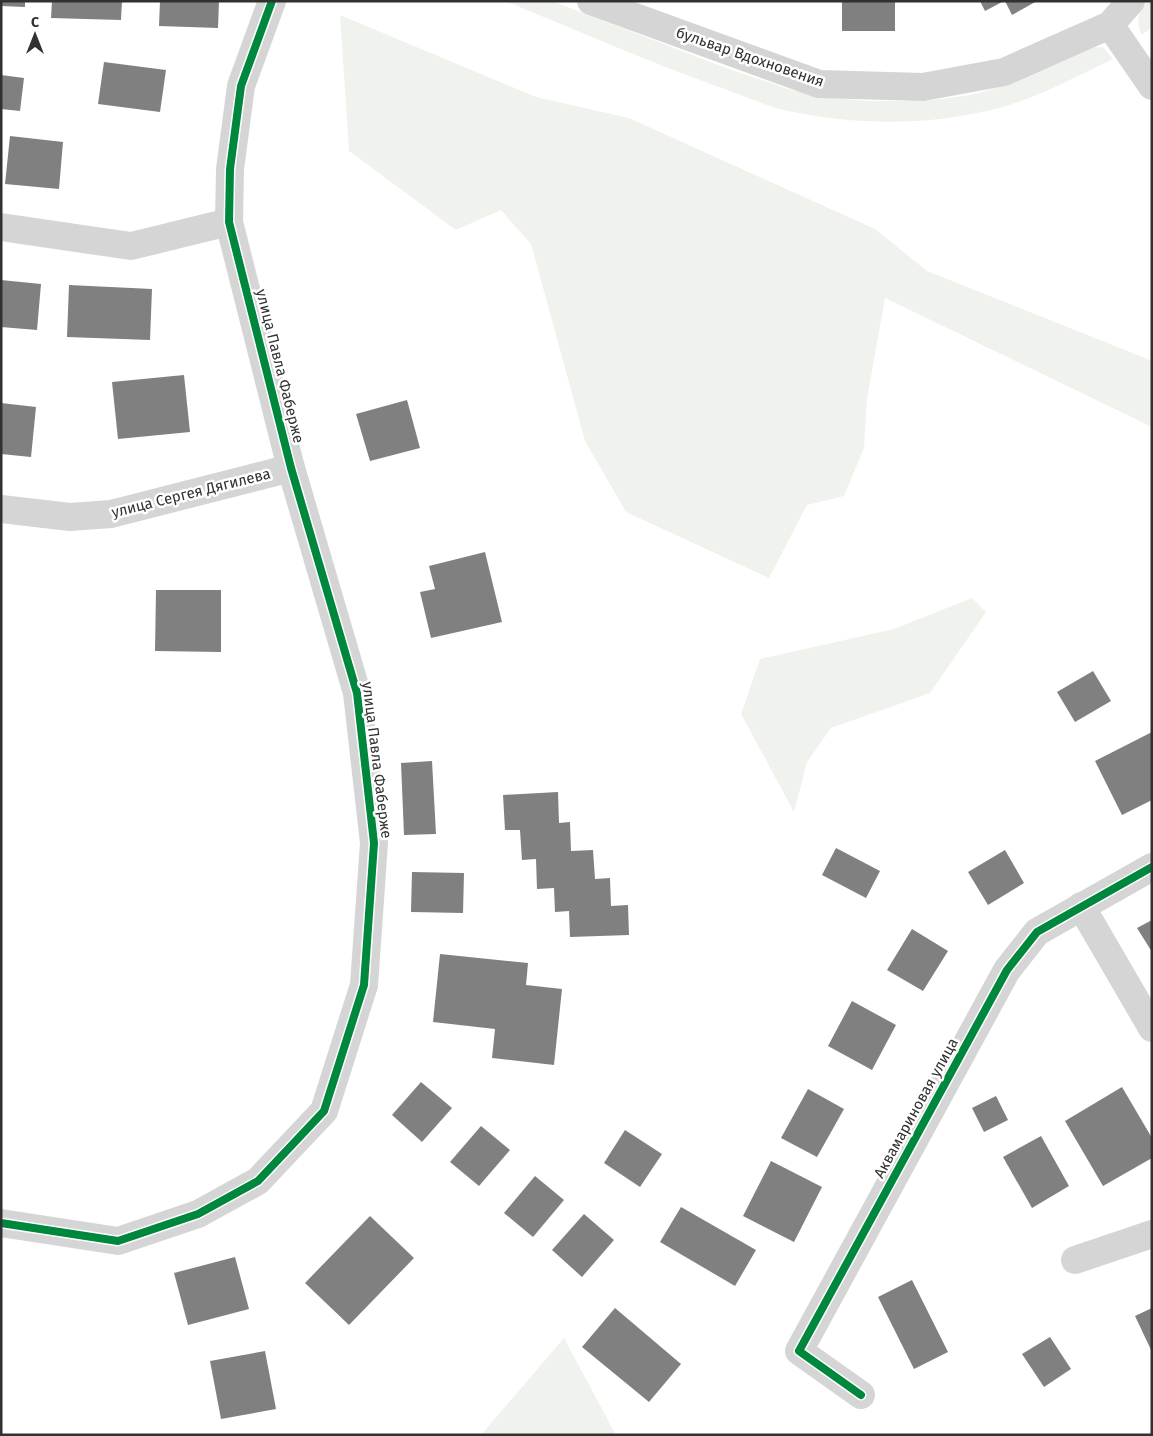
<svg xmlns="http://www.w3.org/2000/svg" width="1153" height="1436" font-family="'Fira Sans',sans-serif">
<rect width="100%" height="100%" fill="#fff"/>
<g fill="#f0f3ed">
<path d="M505,1h47l174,67 66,22 32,7 44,4h56l47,-6 42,-12 75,-35 15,-1 10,12c-40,19 -79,41 -122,51 -68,16 -135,15 -203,1 -23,-5 -50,-18 -72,-25 -71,-26 -141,-56 -211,-85z"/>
<path d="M1148,1h4v26l-10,8c-7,-13 -4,-24 6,-34z"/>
<path d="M340,15l196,82 93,21 246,111 52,42 223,89 2,2v65l-267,-129 -18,101 -3,49 -20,48 -37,9 -38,73 -143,-66 -41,-71 -54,-197 -30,-34 -45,20 -107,-79z"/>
<path d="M972,598l14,14 -56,81 -99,35 -24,34 -13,50 -53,-98 19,-55 134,-30z"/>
<path d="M564,1338l52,97h-135z"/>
</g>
<g fill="#808080">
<path d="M1,1h24v6l-24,-1z"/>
<path d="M52,1h70l-1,19 -70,-2z"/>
<path d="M160,1h59l-1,27 -59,-2z"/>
<rect x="842" y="1" width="53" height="30"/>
<path d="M980,1h24l-19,10z"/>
<path d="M1005,1h32l-25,14z"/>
<path d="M104,62l62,8 -6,42 -62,-8z"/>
<path d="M1,75l23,3 -4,33 -19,-2z"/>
<path d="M10,136l53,6 -4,47 -54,-5z"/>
<path d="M1,280l40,4 -4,46 -36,-3z"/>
<path d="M69,285l83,4 -2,51 -83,-3z"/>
<path d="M184,375l6,57 -72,7 -6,-57z"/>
<path d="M407,400l13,48 -50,13 -14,-47z"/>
<path d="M1,403l35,4 -5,50 -30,-3z"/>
<path d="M485,552l17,70 -71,16 -11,-46 15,-3 -6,-23z"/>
<path d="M156,590h65v62l-66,-1z"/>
<path d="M1093,671l18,30 -36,21 -18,-30z"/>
<path d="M1152,732v68l-30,15 -27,-54z"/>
<path d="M432,761l4,73 -32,1 -3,-72z"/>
<path d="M558,792l1,31 11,-1 1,29 22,-1 2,29 15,-1 1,28 17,-1 1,30 -59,2 -1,-26 -14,1 -1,-24 -17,1 -1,-30 -14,1 -2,-30h-15l-2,-35z"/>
<path d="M836,848l44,23 -14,27 -44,-23z"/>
<path d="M1005,850l19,33 -36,22 -20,-33z"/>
<path d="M412,872l52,1 -1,40 -52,-1z"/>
<path d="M1152,920v32l-15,-24z"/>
<path d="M912,929l36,22 -25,40 -36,-21z"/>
<path d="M440,954l88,9 -2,22 36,4 -8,76 -62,-7 3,-29 -62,-7z"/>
<path d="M852,1001l44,24 -24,45 -44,-24z"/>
<path d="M421,1082l31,26 -30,34 -30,-27z"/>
<path d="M1122,1087l30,51v20l-49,28 -38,-65z"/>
<path d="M808,1089l36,20 -27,48 -36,-19z"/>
<path d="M996,1096l12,24 -24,12 -12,-24z"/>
<path d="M481,1126l29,24 -31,36 -29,-24z"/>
<path d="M625,1130l37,24 -22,33 -36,-24z"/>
<path d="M1041,1136l28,50 -37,22 -29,-51z"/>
<path d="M771,1161l51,26 -28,55 -51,-26z"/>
<path d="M535,1176l29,24 -31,37 -29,-24z"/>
<path d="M681,1207l75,43 -21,36 -75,-44z"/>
<path d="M584,1214l30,26 -32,37 -30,-27z"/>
<path d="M370,1216l44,42 -65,67 -44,-42z"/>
<path d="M235,1257l14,52 -61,16 -14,-52z"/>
<path d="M912,1280l36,72 -34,17 -36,-72z"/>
<path d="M615,1308l66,56 -32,38 -67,-55z"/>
<path d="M1152,1308v44l-17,-36z"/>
<path d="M1050,1337l21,32 -27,18 -22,-33z"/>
<path d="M265,1351l11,58 -55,10 -11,-58z"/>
</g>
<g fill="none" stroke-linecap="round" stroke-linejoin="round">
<g stroke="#d5d5d5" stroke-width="28">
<path d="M591,1l228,83 104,3 81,-15 106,-47 21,-24"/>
<path d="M1110,25l42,61"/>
<path d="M1,227l130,19 98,-24"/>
<path d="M1,509l69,8 41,-3 180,-46"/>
<path d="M1081,906l71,122"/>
<path d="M1,1223l117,18 80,-27 60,-33 66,-70 40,-126 10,-142 -17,-150 -66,-225 -62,-246 1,-53 11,-83 31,-85"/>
<path d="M1075,1260l77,-26"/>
<path d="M861,1395l-62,-44 208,-381 30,-38 115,-65"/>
</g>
<g stroke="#fff" stroke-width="11">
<g id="cycleway">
<path d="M1,1223l117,18 80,-27 60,-33 66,-70 40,-126 10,-142 -17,-150 -66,-225 -62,-246 1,-53 11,-83 31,-85"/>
<path d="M861,1395l-62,-44 208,-381 30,-38 115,-65"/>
</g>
</g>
<use href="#cycleway" stroke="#00873e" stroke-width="8"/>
</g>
<g text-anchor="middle" stroke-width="5" stroke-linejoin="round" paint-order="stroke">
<g font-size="15" fill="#313131" stroke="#fff">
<text transform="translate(750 57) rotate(19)" y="5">бульвар Вдохновения</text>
<text transform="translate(280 366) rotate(76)" y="5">улица Павла Фаберже</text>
<text transform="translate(191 493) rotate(-14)" y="5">улица Сергея Дягилева</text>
<text transform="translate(377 760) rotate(83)" y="5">улица Павла Фаберже</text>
<text transform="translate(916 1108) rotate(-61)" y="5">Аквамариновая улица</text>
</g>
</g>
<rect width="1153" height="1436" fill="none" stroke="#313131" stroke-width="5"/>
<g transform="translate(35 35)" stroke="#ffffff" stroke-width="4" paint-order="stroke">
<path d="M0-4L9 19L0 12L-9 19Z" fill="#313131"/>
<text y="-8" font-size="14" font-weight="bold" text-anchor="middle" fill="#313131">С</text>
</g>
</svg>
